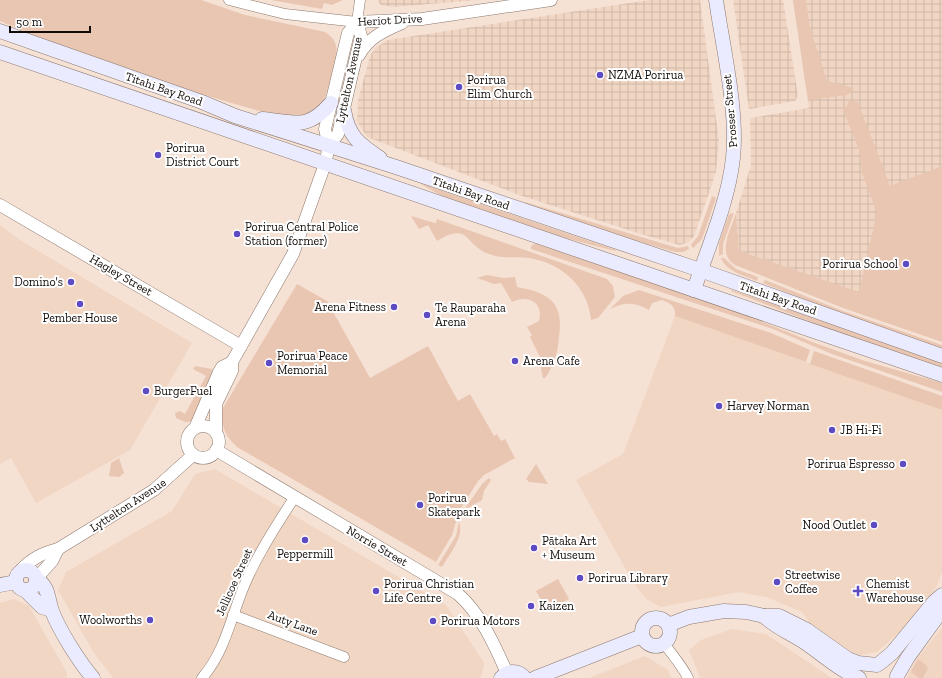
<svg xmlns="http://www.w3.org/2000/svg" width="942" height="678" font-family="'Zilla Slab',serif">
<defs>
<pattern id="industrial-grid" width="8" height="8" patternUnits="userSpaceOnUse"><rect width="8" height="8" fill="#f1d6c4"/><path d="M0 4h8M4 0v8" fill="none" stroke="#ceb6a7"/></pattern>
</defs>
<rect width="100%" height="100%" fill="#f6e1d5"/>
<g fill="#f1d6c4">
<path d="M0,225l20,15 172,103 -62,107 -94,53 -25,-45 -11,6z"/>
<path d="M675,316l267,94v162l-5,14 -31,40 -29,26 -16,3 -9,-3 -42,-29 -8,-11 -36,-15 -27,-5 -78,15 -15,-8 -13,-17 -57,-102 47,-26z"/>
<path d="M215,469l231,136 37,56 1,4 -3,11 -2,2h-366l-19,-25 -36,-63 8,-18 106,-61 23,-37z"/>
<path d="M14,599l15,7 38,67v5h-67v-75z"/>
<path d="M942,628v50h-35l8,-17z"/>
<path d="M732,629l34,5 66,44h-132l-11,-28 12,-10z"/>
<path d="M645,656l23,14 3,8h-82z"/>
</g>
<g fill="url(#industrial-grid)">
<path d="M377,0h101l-85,7 -12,-2z"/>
<path d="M649,0h51l19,141 -3,30 -3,10 -19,55 -5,6 -9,3 -36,-10 -125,-40 -152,-58 -10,-16 1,-21 12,-44 5,-8 13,-8z"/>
<path d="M733,0h50l15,96 -3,5 -46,8z"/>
<path d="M793,0h149v166l-52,21 -28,107 -123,-43 -3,-38 15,-48 -1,-47 59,-10z"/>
</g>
<g fill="#e9c6b1">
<path d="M0,0h201l44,15 80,17c14,9 13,19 9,34 -5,20 -9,49 -34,52 -16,2 -49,-10 -65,-14 -78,-23 -161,-50 -235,-83z"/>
<path d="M271,0h72l-11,5 -8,-2 -2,6z"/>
<path d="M793,0h13l4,28 17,53 26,7 1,2 -7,5 -39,5z"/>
<path d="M857,100l33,86 52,-20v176l-99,-34 -108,-43c-19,-12 -4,-35 1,-52l3,38 120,41 18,-79 -15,-40 -2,-21 -17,-42 1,-3 3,-1 2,-5z"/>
<path d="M419,183l197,67 -1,1 -61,-16 -99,-34 -15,-6z"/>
<path d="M712,196l4,2 -14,41 -9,9 -2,-3 7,-9z"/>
<path d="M525,202l146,44 7,2 10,-2 1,3 -6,3h-8l-106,-31 -45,-15z"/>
<path d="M734,213l-11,31v10l-4,2v-13l10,-29z"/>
<path d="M411,216c4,1 23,7 25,7l1,-4 170,60 6,7 2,11 -17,21 -7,2c-3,-33 -29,-57 -62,-62 -12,-2 -25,1 -37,-3 -28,-7 -20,-35 -55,-14l-9,-16 -9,4z"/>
<path d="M536,243l169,56 110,44 50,18 77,22v9l-110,-38 -59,-25 -242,-80v-3z"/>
<path d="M721,258h3l12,11 22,8 -1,4c-14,-6 -30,-9 -36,-23z"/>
<path d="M487,275l17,3 11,-1 2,10c32,6 47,15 42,50 -1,15 -5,29 -14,41h-2l-3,-14 3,-1 -13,-26 2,-2 -5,-8 12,-6c5,-18 -11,-27 -27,-19l-11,-19 -7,1 -17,-6z"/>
<path d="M765,280l78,31 99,34v4l-103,-36 -76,-30z"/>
<path d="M297,284l30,17 43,77 58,-32 30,55 12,-7 24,42 3,-2 4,7 4,-2 10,19 -31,17 -6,6 -19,30 -7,24 -16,27 -199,-115c-12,-11 -17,-22 -14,-39z"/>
<path d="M639,290l132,43 39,17 -4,12 -131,-46c1,-10 -5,-13 -13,-16l-10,3 -3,7c-15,-8 -24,-8 -39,-1l13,-13z"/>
<path d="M732,290l210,72v6l-110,-38 -101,-39z"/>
<path d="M814,351l128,45v14l-132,-46z"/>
<path d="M195,366l17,3 1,3 -18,47c-7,5 -11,3 -19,-1l-1,-5 5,-2 5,3 21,-38 -13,-7z"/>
<path d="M119,458l5,15 -5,4 -10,-1 2,-13z"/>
<path d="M536,464l12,20 -19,-2 -3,-3z"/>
<path d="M489,478l2,2 -7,11 -2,9 -18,10 18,-26z"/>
<path d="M459,522c6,14 -10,33 -17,45l-4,-2 18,-29z"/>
<path d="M558,579l11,20 -22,12 -11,-20z"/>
<path d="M918,659l8,6 2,4 -5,9h-4l-8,-6z"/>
</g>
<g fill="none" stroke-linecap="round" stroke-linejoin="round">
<g stroke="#8b786d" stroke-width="11">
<g id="minor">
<path d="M229,0l56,14 72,8 3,-22"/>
<path d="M233,615l111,42"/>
<path d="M664,643c8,12 17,21 24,35"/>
<path d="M202,678c23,-26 29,-61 42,-92 13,-31 32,-60 50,-88"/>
</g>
</g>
<g stroke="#8b786d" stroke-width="13">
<g id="tertiary">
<path d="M357,22l65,-3 129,-19"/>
<path d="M359,55c10,-18 25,-24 43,-32"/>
<path d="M329,146l-4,-17 23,-96 9,-11"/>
<path d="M0,205l241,141"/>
<circle cx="203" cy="442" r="16"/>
<path d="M195,428l24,-56 3,-5 10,-5"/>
<path d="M216,433v-29l16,-33v-9l61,-108 32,-90 4,-18 9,-12 23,-98 -4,-14"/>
<path d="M216,450l242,144c23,20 37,52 49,79"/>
<path d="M21,570c11,-12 22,-17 37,-21l96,-59 39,-35"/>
<path d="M36,579l16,-18 6,-12"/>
</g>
</g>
<g stroke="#8b786d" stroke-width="15">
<g id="secondary">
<path d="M0,31l202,71 33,14 161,51 304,103 242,86"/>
<path d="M0,52l942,323"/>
<path d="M344,110c4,26 15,34 36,48"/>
<path d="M262,119c33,3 45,12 69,-16"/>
<path d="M694,290c14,-43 34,-87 39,-132 5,-47 -10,-110 -17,-158"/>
<circle cx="26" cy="580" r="10"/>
<path d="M36,579c13,6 12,21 16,32 7,19 28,52 41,67"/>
<path d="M0,585l16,-3"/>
<path d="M25,590l17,17 9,3"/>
<path d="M764,616c11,11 24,16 37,24 20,13 36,29 58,38"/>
<circle cx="656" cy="632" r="14"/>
<path d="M668,625l21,-8 35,-6 22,1 18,4h15l28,14 41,29 10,4 19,2"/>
<path d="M880,663l12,-10 42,-51 8,-7"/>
<path d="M897,676l11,-19 34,-47"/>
<path d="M501,678c7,-8 17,-8 24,0"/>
<path d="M535,678l107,-42"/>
</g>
</g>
<use href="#minor" stroke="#fff" stroke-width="10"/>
<use href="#tertiary" stroke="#fff" stroke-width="12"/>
<use href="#secondary" stroke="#ebebff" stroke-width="14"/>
</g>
<g fill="#5e4ac2" stroke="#fff" stroke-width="1.5">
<circle cx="600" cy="75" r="4"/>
<circle cx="459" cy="87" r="4"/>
<circle cx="158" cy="155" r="4"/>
<circle cx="237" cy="234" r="4"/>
<circle cx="906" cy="264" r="4"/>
<circle cx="71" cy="282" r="4"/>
<circle cx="80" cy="304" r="4"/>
<circle cx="394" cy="307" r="4"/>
<circle cx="427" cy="315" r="4"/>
<circle cx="515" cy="361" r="4"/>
<circle cx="269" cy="363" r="4"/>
<circle cx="146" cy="391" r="4"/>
<circle cx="719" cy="406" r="4"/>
<circle cx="832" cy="430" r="4"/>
<circle cx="903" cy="464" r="4"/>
<circle cx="420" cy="505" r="4"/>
<circle cx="874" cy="525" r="4"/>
<circle cx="305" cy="540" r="4"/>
<circle cx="534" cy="548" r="4"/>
<circle cx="580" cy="578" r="4"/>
<circle cx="777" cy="582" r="4"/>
<circle cx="376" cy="591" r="4"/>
<path d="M856 585h4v4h4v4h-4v4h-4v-4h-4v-4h4z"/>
<circle cx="531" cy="606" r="4"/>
<circle cx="150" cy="620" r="4"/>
<circle cx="433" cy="621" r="4"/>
</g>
<g text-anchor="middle" stroke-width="4" stroke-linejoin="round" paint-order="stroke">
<g font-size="12" fill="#110a07" stroke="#fff">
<text transform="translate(390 20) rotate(-3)" y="4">Heriot Drive</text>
<text transform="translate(349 80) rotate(-78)" y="4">Lyttelton Avenue</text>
<text transform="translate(164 89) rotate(19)" y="4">Titahi Bay Road</text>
<text transform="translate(730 111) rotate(-95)" y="4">Prosser Street</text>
<text transform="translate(471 193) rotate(19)" y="4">Titahi Bay Road</text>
<text transform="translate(121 275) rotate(30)" y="4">Hagley Street</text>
<text transform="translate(778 298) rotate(19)" y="4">Titahi Bay Road</text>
<text transform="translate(128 505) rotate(-33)" y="4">Lyttelton Avenue</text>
<text transform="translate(377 546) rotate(30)" y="4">Norrie Street</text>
<text transform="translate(234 582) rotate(-66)" y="4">Jellicoe Street</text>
<text transform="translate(293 623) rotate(20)" y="4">Auty Lane</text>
</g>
<g font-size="12" fill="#110a07" stroke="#fff" text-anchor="start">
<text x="608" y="79">NZMA Porirua</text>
<text x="467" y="84">Porirua<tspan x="467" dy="14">Elim Church</tspan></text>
<text x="166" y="152">Porirua<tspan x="166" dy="14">District Court</tspan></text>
<text x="245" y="231">Porirua Central Police<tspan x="245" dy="14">Station (former)</tspan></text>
<text x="898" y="268" text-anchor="end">Porirua School</text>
<text x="63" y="286" text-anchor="end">Domino's</text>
<text x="386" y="311" text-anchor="end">Arena Fitness</text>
<text x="435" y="312">Te Rauparaha<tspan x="435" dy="14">Arena</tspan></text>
<text x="80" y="322" text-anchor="middle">Pember House</text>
<text x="277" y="360">Porirua Peace<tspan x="277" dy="14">Memorial</tspan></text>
<text x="523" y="365">Arena Cafe</text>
<text x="154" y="395">BurgerFuel</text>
<text x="727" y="410">Harvey Norman</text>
<text x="840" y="434">JB Hi-Fi</text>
<text x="895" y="468" text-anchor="end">Porirua Espresso</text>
<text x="428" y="502">Porirua<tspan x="428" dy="14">Skatepark</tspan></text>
<text x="866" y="529" text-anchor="end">Nood Outlet</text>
<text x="542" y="545">Pātaka Art<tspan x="542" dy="14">+ Museum</tspan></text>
<text x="305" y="558" text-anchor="middle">Peppermill</text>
<text x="785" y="579">Streetwise<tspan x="785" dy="14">Coffee</tspan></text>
<text x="588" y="582">Porirua Library</text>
<text x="384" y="588">Porirua Christian<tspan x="384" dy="14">Life Centre</tspan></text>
<text x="866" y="588">Chemist<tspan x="866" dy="14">Warehouse</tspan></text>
<text x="539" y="610">Kaizen</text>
<text x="142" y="624" text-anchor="end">Woolworths</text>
<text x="441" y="625">Porirua Motors</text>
</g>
</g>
<path d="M10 26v6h80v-6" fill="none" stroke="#110a07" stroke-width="2"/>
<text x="16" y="26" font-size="12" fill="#110a07" stroke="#ffffff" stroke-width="3" paint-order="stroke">50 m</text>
</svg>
